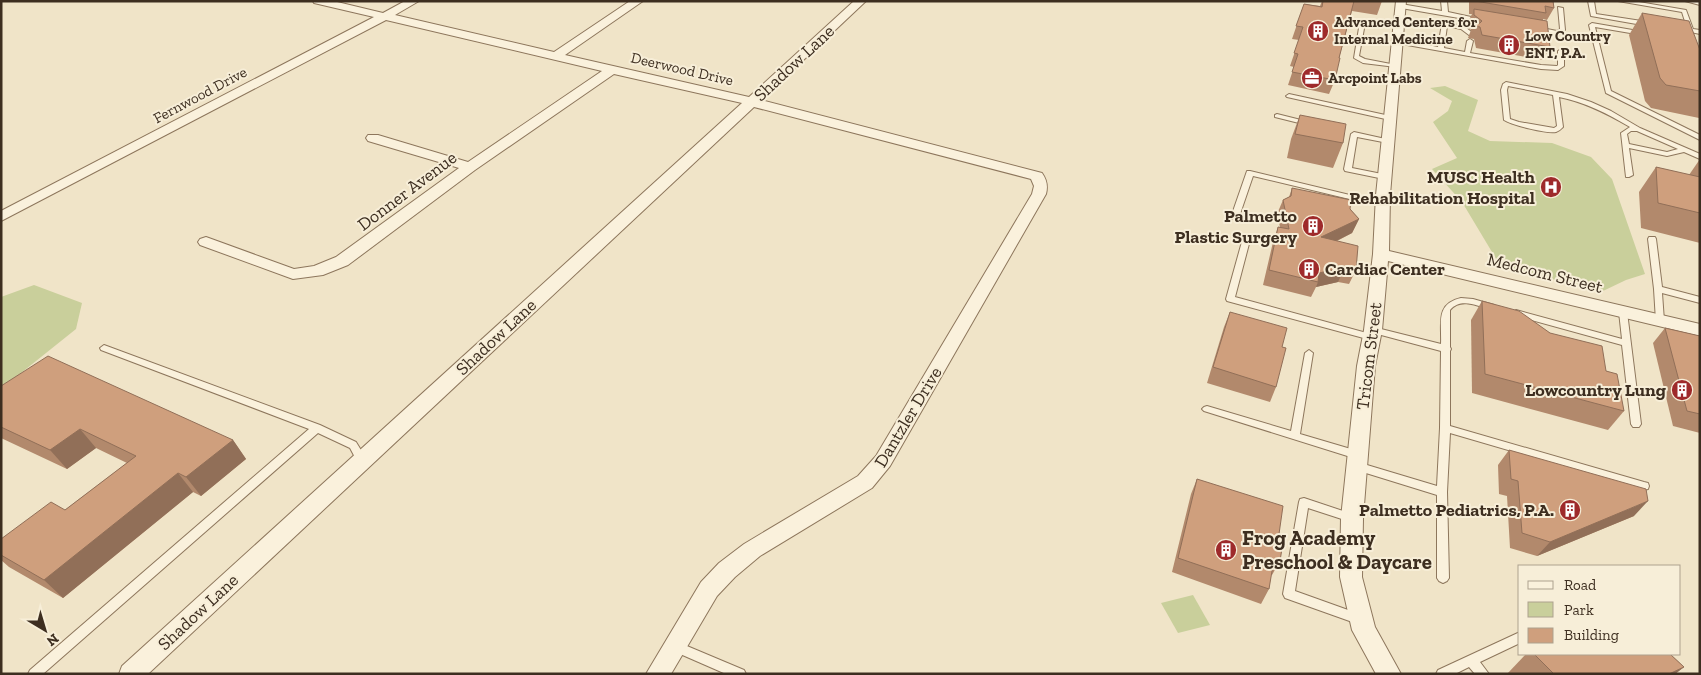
<svg xmlns="http://www.w3.org/2000/svg" width="1701" height="675" font-family="'Zilla Slab',serif">
<rect width="100%" height="100%" fill="#f0e4c8"/>
<g fill="#c9cf9b">
<path d="M1445,86l33,14 -10,31 22,10 62,2 39,14 21,22 33,95 -19,6 -23,11 -102,-24 -39,-65 -30,-33 25,-11 -24,-36 15,-11 4,-10 -22,-13z"/>
<path d="M34,285l48,18 -6,26 -75,60v-92z"/>
<path d="M1193,595l17,30 -32,8 -17,-30z"/>
</g>
<g fill="none" stroke-linecap="round" stroke-linejoin="round">
<g stroke="#8d765c" stroke-width="2">
<g id="lane">
<path d="M1441,1h6l1,11 37,8 -3,2 -81,-14 -3,-2 3,-2 41,7z"/>
<path d="M1588,1h6l2,13 52,8 3,2 -3,2 -57,-10z"/>
<path d="M1618,1h15l53,9 7,19 7,1v4l-19,-4v-2h6l-5,-16z"/>
<path d="M1685,1h15v4z"/>
<path d="M1558,7l5,1 2,22 -7,5 -23,-5v-2l2,-1 20,4 3,-2z"/>
<path d="M1360,22l5,1 -6,33 6,3 31,6v2l-33,-4 -9,-5z"/>
<path d="M1445,22l20,5 9,7 -5,1 -8,-6 -14,-3 -3,22 21,4 2,-11 3,-2 3,2 -3,12 71,12 16,1 1,-1v-14l3,-2 3,2v15l-6,4 -17,-1 -145,-26 -3,-2 3,-2 42,8 4,-23z"/>
<path d="M1592,23l52,9 1,1 -3,2 -47,-8 16,64 89,44v5l-94,-47 -17,-68z"/>
<path d="M1506,82l61,12 24,8 20,9 29,17 60,26v5l-16,-7 -17,4 -38,-8 4,27 -4,2h-3l-5,-44 9,-6c-22,-13 -45,-25 -71,-30l4,30c-2,2 -4,4 -7,5 -8,2 -45,-7 -52,-12l-3,-30 2,-6zM1508,86l45,9 4,31 -3,2 -35,-6 -9,-3 -3,-29zM1631,131h6l41,18 -11,3 -38,-8 -2,-10z"/>
<path d="M1289,94l101,22 3,2 -3,2 -103,-23 -1,-1z"/>
<path d="M1277,114l32,8 1,1 -3,2 -32,-8v-2z"/>
<path d="M1354,132l36,8 1,1 -3,2 -31,-6 -5,31 35,7v4h-3l-39,-8 -1,-2 7,-35z"/>
<path d="M1247,171h3l133,32 4,2 -4,2 -130,-31 -14,41 -1,2h-6l-1,-2z"/>
<path d="M1649,237h6l1,2 6,48 38,10v6l-38,-10 2,28 -4,3 -4,-3 -2,-32 -6,-50z"/>
<path d="M1243,238h6l1,2 -15,57 139,38 1,2 -1,2 -3,1 -144,-39 -1,-2z"/>
<path d="M1461,298l12,1 21,6 1,2 -4,3c-13,-4 -30,-13 -41,0v37l1,2 -1,2v75l194,56 4,1 1,3 -1,3 -4,1 -194,-57 -3,59 2,86 -2,3 -4,2 -4,-2 -2,-3v-83l-84,-26 -1,-3 1,-3 4,-1 80,24 3,-58 1,-77 -71,-19 -1,-2 4,-3 68,17c1,-21 -6,-40 20,-46z"/>
<path d="M1623,309l4,3 14,112 -2,3h-6l-2,-3 -9,-79 -109,-30 -1,-2 4,-3 106,29 -3,-27z"/>
<path d="M104,345l216,80 36,17 11,18 -1,3 -4,1 -4,-1 -8,-15 -32,-15 -275,241h-15l2,-4 279,-241 -208,-79 -1,-2z"/>
<path d="M1309,350l4,3 -13,81 61,18 1,3 -1,3 -4,1 -153,-48 -2,-2 2,-2 3,-1 84,25 14,-78z"/>
<path d="M1304,498l51,17 1,3 -1,3 -4,1 -43,-14 -13,83 67,24 2,4 -2,4 -4,1 -73,-26 -2,-4 16,-92 1,-3z"/>
<path d="M1520,632v11l-40,19 9,12h-14l-6,-7 -14,7h-19l2,-4z"/>
<path d="M675,641l69,29 2,4h-20l-55,-24 -2,-4 2,-4z"/>
</g>
</g>
<g stroke="#8d765c" stroke-width="2">
<g id="street">
<path d="M313,1h20l50,12 22,-12h14l-24,14 159,37 76,-51h13l-78,54 184,42 105,-96h12l-105,99 281,73c5,7 6,13 4,21l-156,272 -18,22 -112,68 -25,21 -18,19 -46,78h-25l55,-92 18,-19 25,-19 114,-68 18,-20 156,-262 2,-8 -3,-7 -277,-72 -606,567h-29l3,-8 620,-563 -128,-29 -139,96 -127,95 -25,10 -30,4 -93,-34 -2,-3 2,-3 6,-2 88,32 20,-3 22,-9 123,-89 -91,-27 -2,-3 2,-3h10l90,27 134,-91 -216,-51 -385,201v-10l373,-194 -60,-14z"/>
<path d="M1396,1h10l-16,194 -1,56 311,73v12l-312,-75 -6,69 -7,36 -12,152 -1,59 13,50 26,47h-25l-24,-44 -12,-53 1,-59 16,-152 7,-36 9,-76 3,-59z"/>
</g>
</g>
<use href="#lane" fill="#faf1dc" fill-rule="evenodd"/>
<use href="#street" fill="#faf1dc" fill-rule="evenodd"/>
</g>
<g fill="#b2896c">
<path d="M1322,1h60l-5,14 -25,-4 -13,47 -4,22 -6,14 -41,-9 6,-18 -4,-1 9,-26 -7,-1 12,-35 16,2z"/>
<path d="M1469,1h84l1,7 -7,12 -4,-1v1l7,27 -7,13 -67,-12 -2,-9 -6,-1 3,-8 -3,-3v-5l4,-8h-3z"/>
<path d="M1642,13l58,37 -1,68 -48,-10 -6,-7 -16,-66z"/>
<path d="M1300,115l43,28 -10,25 -46,-10 4,-19z"/>
<path d="M1700,159v84l-59,-15 -2,-36 17,-25 33,8z"/>
<path d="M1292,188l58,21 9,10 -7,14 -15,8 19,29 -7,14 -11,-2 -22,5 -5,10 -48,-12 10,-43 5,-15h2l-3,-13 6,-14 6,-3z"/>
<path d="M1482,301l68,32 56,38 18,40 -16,19 -136,-37 -1,-73z"/>
<path d="M1230,312l52,35 -6,40 -6,15 -63,-19 17,-56z"/>
<path d="M1665,328l35,8v97l-27,-7 -20,-83z"/>
<path d="M1,386l232,54 13,19 -45,37 -8,-4 -130,106 -54,-31 -8,-7v-21l64,-29 62,-47 -31,-15 -29,21 -66,-31z"/>
<path d="M1509,450l125,66 -97,40 -27,-8 -3,-52 -8,-2 -1,-29z"/>
<path d="M1197,479l83,82 -8,14h-1l-2,14 -8,15 -89,-32 19,-78z"/>
<path d="M1526,654h144l14,13 -9,7h-168z"/>
</g>
<g fill="#916f58">
<path d="M1359,219l-7,14 -38,19 7,-15z"/>
<path d="M1345,267l-7,15 -22,5 2,-5 1,-9z"/>
<path d="M80,429l16,19 -29,21 -17,-19z"/>
<path d="M233,440l13,19 -45,37 -15,-19z"/>
<path d="M178,473l15,19 -130,106 -19,-18z"/>
<path d="M1648,501l-14,15 -97,40 13,-14z"/>
<path d="M1684,667l-9,7h-6z"/>
</g>
<g fill="#cf9f7d" stroke="#916f58">
<path d="M1323,1h31l-15,57h1l-5,22 -43,-8 6,-18 -4,-1 9,-26 -7,-1 8,-22 18,3z"/>
<path d="M1475,1h78l1,7 -9,-2 1,7z"/>
<path d="M1474,9l73,12 3,26 -68,-12 -2,-8 -6,-1v-2l6,-1 2,-2 -8,-6z"/>
<path d="M1642,13l47,8 11,29v41l-34,-6 -6,-7z"/>
<path d="M1300,115l46,9 -3,19 -48,-9z"/>
<path d="M1656,167l44,10v36l-42,-10z"/>
<path d="M1292,188l59,12 -1,9 9,10 -38,18 37,9 -2,24 -11,-3 -26,6 -1,9 -49,-12 9,-43 11,2 -6,-29 8,-4z"/>
<path d="M1482,301l37,10 31,22 52,13 4,25 11,3 7,37 -139,-37z"/>
<path d="M1230,312l57,16 -5,19 4,1 -10,39 -63,-20z"/>
<path d="M1665,328l35,8v78l-13,-3z"/>
<path d="M48,356l185,84 -47,37 -8,-4 -134,107 -43,-25v-16l50,-37 14,8 71,-54 -56,-27 -30,21 -49,-23v-41z"/>
<path d="M1509,450l137,39 2,12 -98,41 -28,-9 -4,-52 -7,-2z"/>
<path d="M1197,479l86,27 -4,28 5,2 -4,25 -6,-2 -5,30 -91,-31z"/>
<path d="M1534,654h136l14,13 -15,7h-115z"/>
</g>
<defs>
<g id="building-disc" transform="scale(1.125)"><circle r="9.5" fill="#9e2a2b" stroke="#f7eed8"/><path d="M-4-6H4V6H1V3H-1V6H-4ZM-2.5-4.3h1.7v1.8h-1.7ZM.8-4.3h1.7v1.8H.8ZM-2.5-1h1.7V.8h-1.7ZM.8-1h1.7V.8H.8Z" fill="#fff"/></g>
<g id="office-disc" transform="scale(1.125)"><circle r="9.5" fill="#9e2a2b" stroke="#f7eed8"/><path d="M-6-3h4V-5.5h4V-3h4V5H-6ZM-1-4.5V-3h2v-1.5ZM-6 0V1H6V0Z" fill="#fff"/></g>
<g id="hospital-disc" transform="scale(1.125)"><circle r="9.5" fill="#9e2a2b" stroke="#f7eed8"/><path d="M-5-5h3v3.5h4V-5h3V5h-3V1.5h-4V5h-3Z" fill="#fff"/></g>
</defs>
<g fill-rule="evenodd">
<use href="#building-disc" x="1318" y="31"/>
<use href="#building-disc" x="1509" y="45"/>
<use href="#office-disc" x="1312" y="78"/>
<use href="#hospital-disc" x="1551" y="187"/>
<use href="#building-disc" x="1313" y="226"/>
<use href="#building-disc" x="1309" y="269"/>
<use href="#building-disc" x="1682" y="390"/>
<use href="#building-disc" x="1570" y="510"/>
<use href="#building-disc" x="1226" y="550"/>
</g>
<g text-anchor="middle" stroke-width="4" stroke-linejoin="round" paint-order="stroke">
<g font-size="15" font-weight="bold" fill="#3d2e20" stroke="#f7eed8" text-anchor="start">
<text x="1334" y="27">Advanced Centers for<tspan x="1334" dy="17">Internal Medicine</tspan></text>
<text x="1525" y="41">Low Country<tspan x="1525" dy="17">ENT, P.A.</tspan></text>
<text x="1328" y="83">Arcpoint Labs</text>
</g>
<g font-size="15" fill="#3d2e20" stroke="#f7eed8">
<text transform="translate(682 69) rotate(13)" y="5">Deerwood Drive</text>
<text transform="translate(200 95) rotate(-28)" y="5">Fernwood Drive</text>
</g>
<g font-size="18" fill="#3d2e20" stroke="#f7eed8">
<text transform="translate(794 63) rotate(-43)" y="6">Shadow Lane</text>
<text transform="translate(407 191) rotate(-37)" y="6">Donner Avenue</text>
<text transform="translate(1545 273) rotate(14)" y="6">Medcom Street</text>
<text transform="translate(496 337) rotate(-43)" y="6">Shadow Lane</text>
<text transform="translate(1369 356) rotate(-83)" y="6">Tricom Street</text>
<text transform="translate(908 417) rotate(-59)" y="6">Dantzler Drive</text>
<text transform="translate(198 612) rotate(-43)" y="6">Shadow Lane</text>
</g>
<g font-size="18" font-weight="bold" fill="#3d2e20" stroke="#f7eed8" text-anchor="end">
<text x="1535" y="183">MUSC Health<tspan x="1535" dy="21">Rehabilitation Hospital</tspan></text>
<text x="1297" y="222">Palmetto<tspan x="1297" dy="21">Plastic Surgery</tspan></text>
<text x="1325" y="275" text-anchor="start">Cardiac Center</text>
<text x="1666" y="396">Lowcountry Lung</text>
<text x="1554" y="516">Palmetto Pediatrics, P.A.</text>
</g>
<g font-size="21" font-weight="bold" fill="#3d2e20" stroke="#f7eed8" text-anchor="start">
<text x="1242" y="545">Frog Academy<tspan x="1242" dy="24">Preschool &amp; Daycare</tspan></text>
</g>
</g>
<rect width="1701" height="675" fill="none" stroke="#3d2e20" stroke-width="5"/>
<rect x="1518" y="565" width="162" height="90" fill="#f7eed8" stroke="#ada18e"/>
<rect x="1528" y="581" width="25" height="8" fill="#faf1dc" stroke="#ada18e"/>
<text x="1564" y="590" font-size="15" fill="#3d2e20">Road</text>
<rect x="1528" y="602" width="25" height="15" fill="#c9cf9b" stroke="#ada18e"/>
<text x="1564" y="615" font-size="15" fill="#3d2e20">Park</text>
<rect x="1528" y="628" width="25" height="15" fill="#cf9f7d" stroke="#ada18e"/>
<text x="1564" y="640" font-size="15" fill="#3d2e20">Building</text>
<g transform="translate(45 630) rotate(142)" stroke="#f7eed8" stroke-width="4" paint-order="stroke">
<path d="M0-4L9 19L0 12L-9 19Z" fill="#3d2e20"/>
<text y="-8" font-size="14" font-weight="bold" text-anchor="middle" fill="#3d2e20">N</text>
</g>
</svg>
